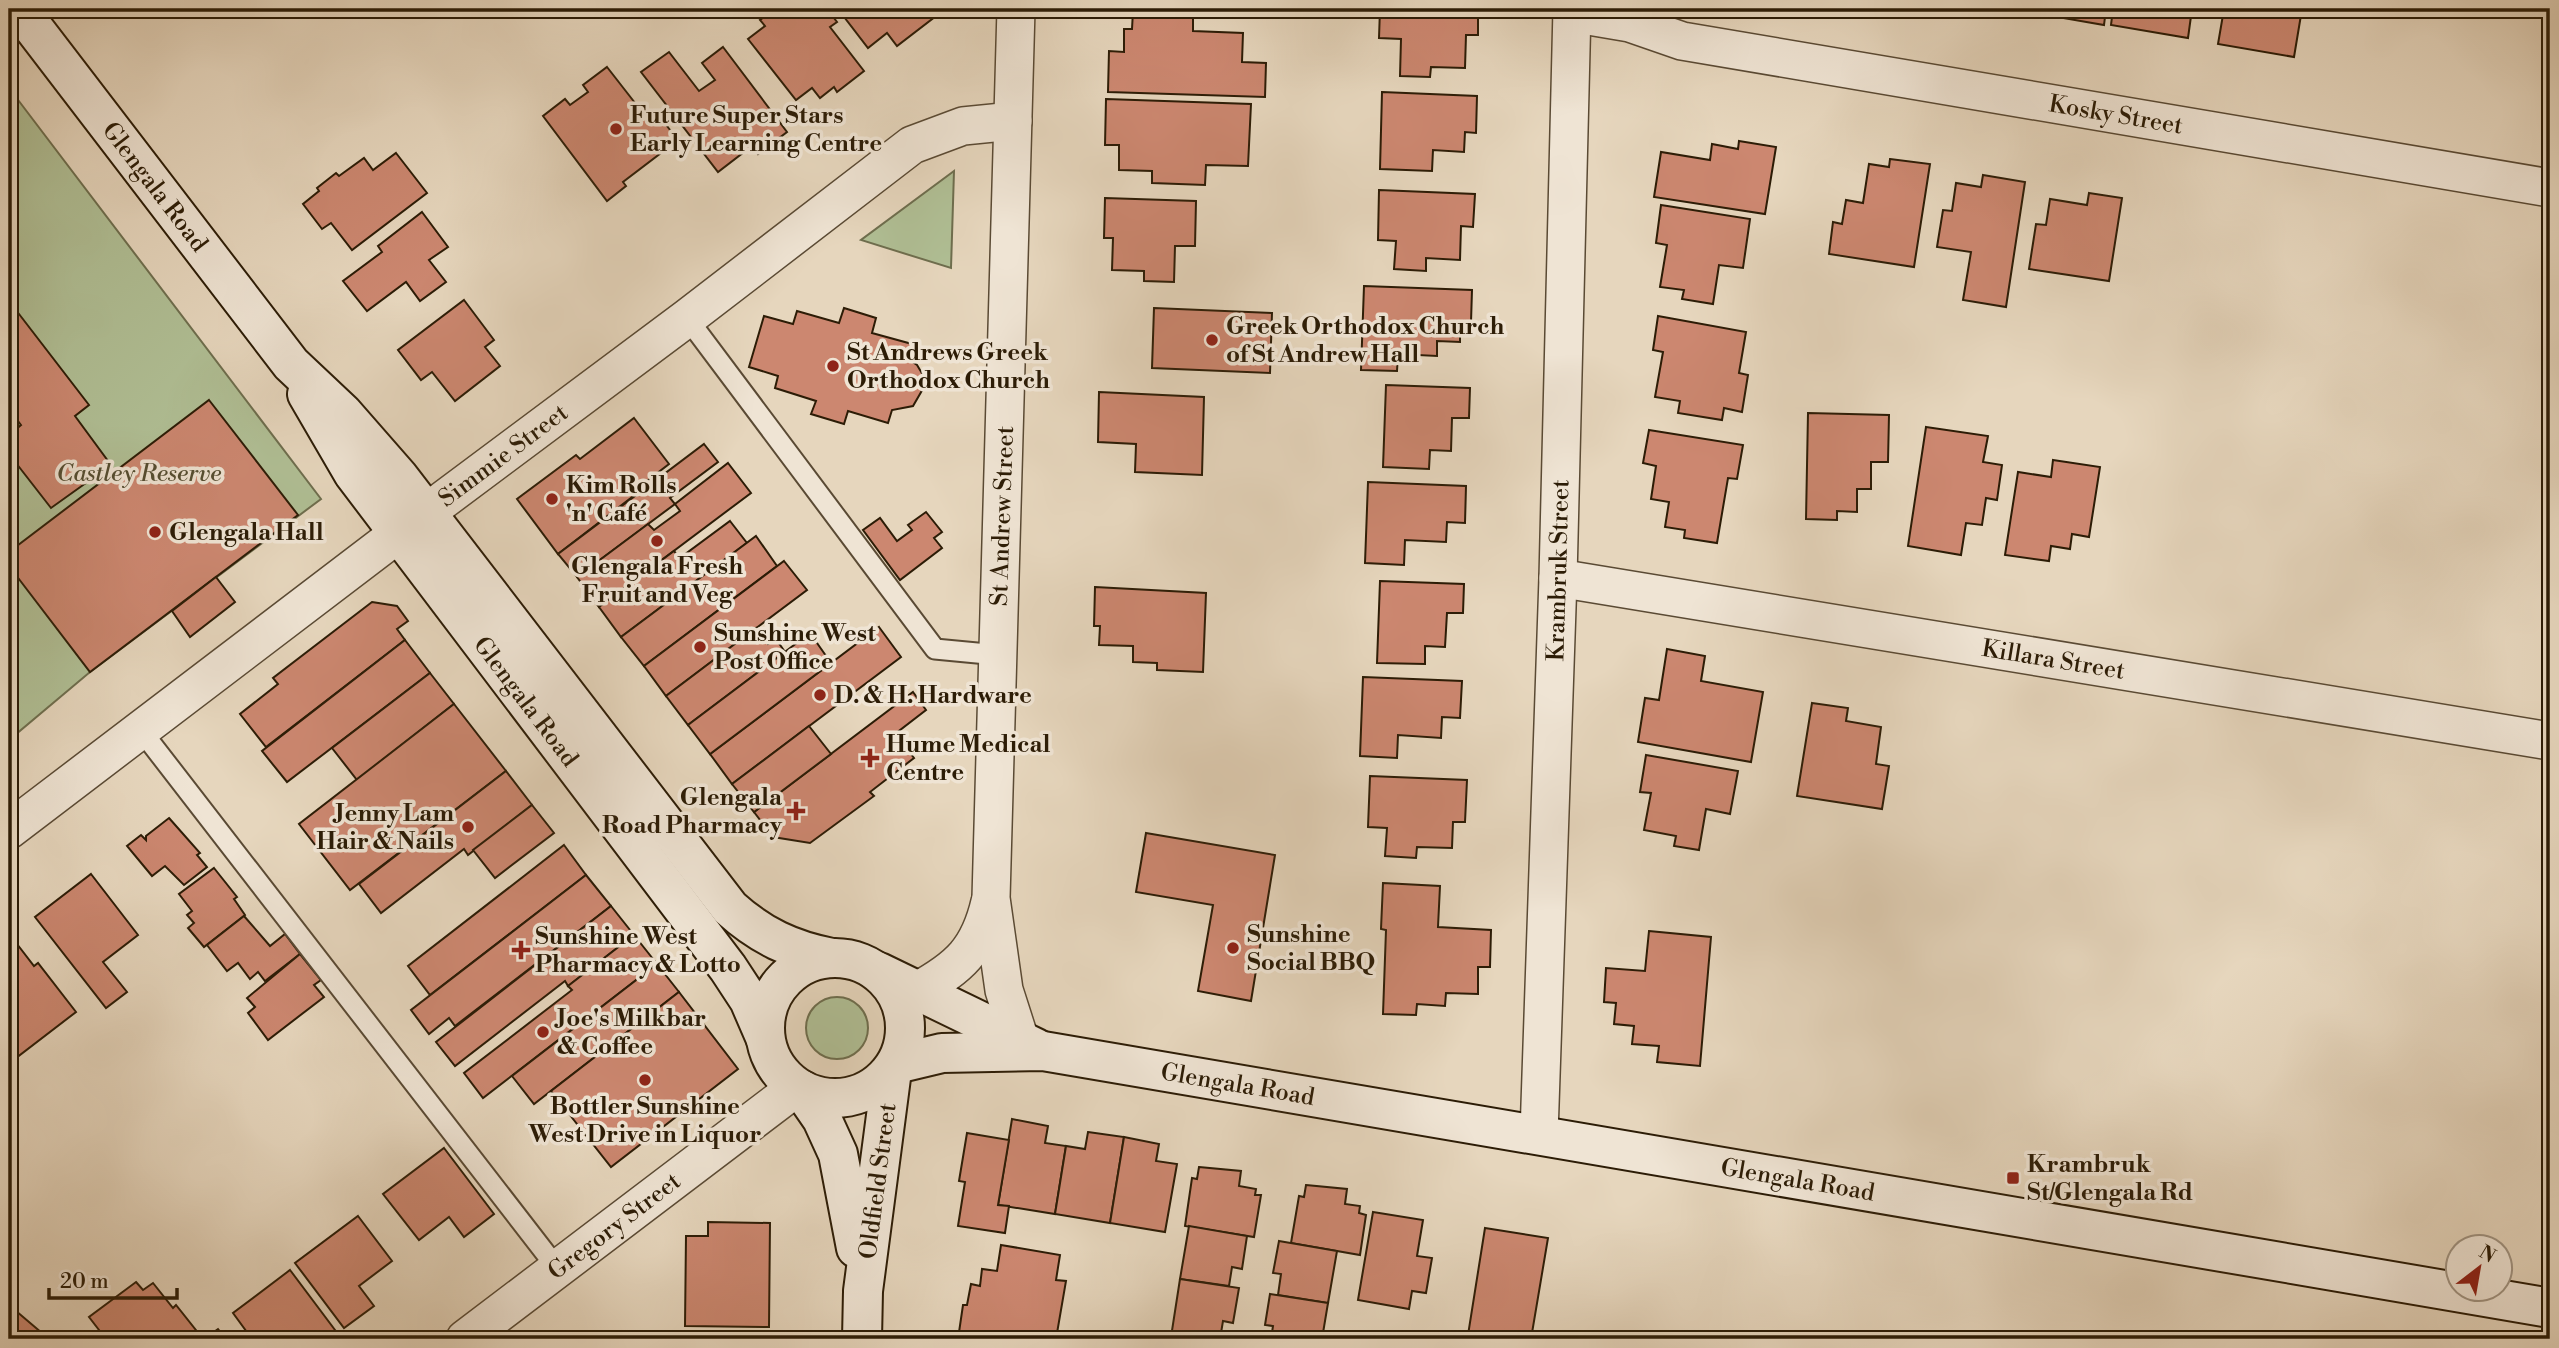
<svg xmlns="http://www.w3.org/2000/svg" width="2559" height="1348" font-family="'Libre Bodoni',serif">
<rect width="100%" height="100%" fill="#e6d6bd"/>
<filter id="stains"><feTurbulence type="fractalNoise" baseFrequency=".00286" numOctaves="4"/><feColorMatrix values="0 0 0 0 .2 0 0 0 0 .09 0 0 0 0 .02 0 0 0 .5 -.17"/></filter>
<radialGradient id="worn" r=".72"><stop offset=".6" stop-color="#630" stop-opacity="0"/><stop offset="1" stop-color="#630" stop-opacity=".3"/></radialGradient>
<g fill="#b0bf95" stroke="#6e6e4e" stroke-width="2">
<path d="M9,88l312,411 -231,173 -81,68z"/>
<path d="M954,171l-3,97 -90,-28z"/>
<circle cx="837" cy="1028" r="31"/>
</g>
<g fill="#cc8770" stroke="#2c1c06" stroke-width="2">
<path d="M775,9h52l10,13 -7,5 34,44 -27,21 -3,-5 -14,11 -8,-10 -16,12 -48,-61 17,-13 -5,-6z"/>
<path d="M838,9h92l6,7 -39,30 -10,-13 -19,15z"/>
<path d="M1380,9h98v26h-12l-1,33 -34,-1 -1,10 -30,-1 1,-37 -22,-1z"/>
<path d="M2064,9h42l-2,16 -41,-7z"/>
<path d="M2113,9h79l-4,29 -77,-13z"/>
<path d="M2224,9h78l-8,48 -76,-13z"/>
<path d="M1133,11l60,2v18l50,2 -1,29 24,1 -1,34 -157,-5 1,-41 15,1v-23h8z"/>
<path d="M723,47l64,85 -29,22 -6,-8 -34,26 -77,-100 28,-20 30,39 16,-11 -13,-17z"/>
<path d="M607,67l39,50 9,-6 23,29 -55,42 3,4 -19,15 -64,-85 22,-17 5,6 18,-13 -5,-7z"/>
<path d="M1382,92l95,4 -1,37 -11,-1 -1,20 -31,-2 -1,21 -52,-2z"/>
<path d="M1106,99l145,5 -3,62 -42,-1 -1,20 -53,-2v-12l-33,-1v-25h-14z"/>
<path d="M1739,141l37,6 -11,67 -111,-17 7,-45 49,8 2,-16 26,5z"/>
<path d="M396,153l31,40 -75,57 -21,-27 -9,6 -19,-25 16,-13 -2,-3 19,-15 3,3 25,-18 9,12z"/>
<path d="M1890,159l40,5 -16,103 -85,-13 4,-32 9,2 4,-24 17,3 6,-39 20,3z"/>
<path d="M1983,175l42,7 -19,125 -43,-7 8,-48 -34,-5 6,-37 9,1 4,-28 25,4z"/>
<path d="M1379,190l96,4 -2,33 -12,-1 -1,34 -34,-2v13l-32,-2 2,-28 -18,-1z"/>
<path d="M2089,193l33,5 -13,83 -80,-12 7,-45 10,1 4,-26 37,6z"/>
<path d="M1105,198l91,3 -1,45h-20l-1,36 -30,-1v-10l-32,-1 1,-32h-9z"/>
<path d="M1661,205l89,14 -7,49 -24,-3 -6,39 -31,-5 2,-9 -24,-3 7,-42 -11,-2z"/>
<path d="M422,212l26,35 -19,13 17,22 -26,19 -14,-19 -39,29 -24,-30 39,-29 -4,-6z"/>
<path d="M1364,286l108,4 -1,32 -11,-1v21l-23,-1v15l-39,-2 -1,17 -36,-1z"/>
<path d="M464,300l30,40 -9,7 15,19 -45,35 -23,-29 -11,8 -23,-30z"/>
<path d="M9,301l80,104 -14,11 36,49 -60,43 -42,-54v-19l12,-10 -12,-16z"/>
<path d="M844,308l32,10 -4,15 40,11 -5,14 10,7 6,10 1,12 -11,19 -21,4 -4,13 -40,-12 -4,13 -33,-10 5,-13 -41,-13 3,-12 -29,-9 15,-51 29,8 4,-13 42,12z"/>
<path d="M1154,308l118,5 -2,60 -118,-5z"/>
<path d="M1658,316l88,16 -7,41 9,2 -6,37 -18,-4 -2,12 -44,-7 2,-12 -25,-4 8,-45 -10,-2z"/>
<path d="M1386,385l84,3 -1,30h-17l-1,33 -21,-1 -1,19 -46,-2z"/>
<path d="M1099,392l105,5 -2,78 -67,-3 1,-28 -38,-2z"/>
<path d="M209,400l89,115 -208,157 -81,-106v-14z"/>
<path d="M1808,413l81,2 -1,47h-17v27h-14v23l-20,-1v9l-31,-1z"/>
<path d="M634,418l35,46 -35,27 2,3 -78,60 -41,-55 59,-44 4,4z"/>
<path d="M1926,427l62,9 -5,26 19,3 -5,35 -11,-2 -4,27 -16,-2 -5,32 -53,-9z"/>
<path d="M1649,430l94,15 -6,34 -9,-1 -11,65 -33,-5 1,-8 -20,-3 4,-25 -18,-3 5,-33 -13,-3z"/>
<path d="M704,444l14,18 -48,36 5,6 -98,73 -19,-23z"/>
<path d="M2053,460l47,7 -11,70 -17,-3 -2,15 -19,-3 -2,15 -44,-6 13,-83 33,5z"/>
<path d="M728,463l23,30 -152,114 -22,-30 71,-53 6,6 26,-19 -5,-7z"/>
<path d="M1368,482l98,4 -1,37 -18,-1 -1,20 -41,-2 -1,25 -39,-2z"/>
<path d="M926,512l16,20 -8,6 8,10 -42,32 -37,-50 17,-12 17,23 15,-11 -4,-5z"/>
<path d="M730,521l17,22 -126,94 -22,-30 75,-56 12,16 5,-3 -7,-9z"/>
<path d="M756,536l21,30 -133,100 -23,-29z"/>
<path d="M784,561l23,29 -141,106 -22,-30z"/>
<path d="M216,577l19,25 -45,35 -18,-26z"/>
<path d="M1380,581l84,3 -1,29h-16l-2,34 -20,-1v18l-48,-1z"/>
<path d="M1095,587l111,6 -3,79 -46,-2v-7l-24,-1v-16l-34,-1 1,-19h-6z"/>
<path d="M372,602l25,4 11,15 -11,8 8,11 -139,107 -26,-33 38,-30 -5,-6z"/>
<path d="M879,627l22,30 -169,127 -22,-30z"/>
<path d="M756,628l12,16 8,-5 9,13 -97,73 -22,-29z"/>
<path d="M810,633l21,30 -121,91 -22,-29z"/>
<path d="M405,640l25,33 -143,109 -25,-31z"/>
<path d="M1667,649l38,7 -4,25 62,11 -12,70 -113,-20 7,-44 14,2z"/>
<path d="M430,673l24,31 -97,76 -25,-32z"/>
<path d="M1363,677l99,4 -2,37 -18,-1 -1,21 -43,-3 -1,23 -37,-2z"/>
<path d="M913,692l13,18 -31,24 19,24 -44,34 4,4 -64,47 -37,-6 -19,-25z"/>
<path d="M1812,703l36,5 -2,13 35,6 -5,37 13,2 -7,43 -85,-13z"/>
<path d="M454,704l52,67 -156,119 -51,-66z"/>
<path d="M809,726l22,28 -77,58 -22,-28z"/>
<path d="M1646,755l92,16 -8,43 -24,-5 -7,41 -25,-4 2,-10 -32,-6 7,-37 -11,-1z"/>
<path d="M506,771l26,34 -64,50 -4,-6 -83,64 -22,-29z"/>
<path d="M1370,776l97,4 -2,42h-12l-1,26 -35,-1 -1,11 -31,-2 2,-28 -19,-1z"/>
<path d="M532,805l22,28 -59,45 -22,-28z"/>
<path d="M169,818l31,35 -3,2 10,12 -23,18 -19,-19 -13,10 -25,-30 14,-11 5,5v-4z"/>
<path d="M1146,833l129,22 -24,146 -53,-10 15,-86 -77,-13z"/>
<path d="M564,845l22,30 -156,120 -22,-29z"/>
<path d="M214,868l23,29 -3,2 11,16 -41,32 -16,-19 6,-5 -7,-8 5,-4 -13,-17z"/>
<path d="M91,874l47,61 -35,27 24,30 -21,16 -71,-91z"/>
<path d="M586,875l25,31 -156,120 -6,-8 -20,16 -18,-24z"/>
<path d="M1383,883l57,3 -2,41 53,3 -1,37h-12v27l-32,-1 -1,13 -28,-2 -1,11 -33,-1 3,-84 -5,-1z"/>
<path d="M611,906l23,29 -66,51 -3,-5 -110,85 -19,-24z"/>
<path d="M244,916l26,30 15,-12 15,20 -35,27 -7,-9 -8,7 -12,-16 -11,8 -20,-26z"/>
<path d="M1649,931l62,6 -11,129 -43,-4 2,-16 -27,-2 2,-18 -20,-2 2,-21 -12,-1 2,-34 39,3z"/>
<path d="M634,935l23,29 -174,134 -19,-25 108,-83 -4,-4z"/>
<path d="M17,944l17,22 4,-3 38,49 -60,46 -7,-9v-98z"/>
<path d="M300,954l21,26 -7,5 10,12 -56,43 -20,-27 7,-6 -8,-9z"/>
<path d="M657,964l22,28 -145,112 -22,-28z"/>
<path d="M679,992l59,77 -127,98 -60,-76z"/>
<path d="M1012,1119l36,7 -3,17 21,3 -11,68 -57,-9z"/>
<path d="M1088,1132l36,5 -14,86 -55,-9 11,-68 19,3z"/>
<path d="M967,1133l42,7 -11,65 11,1 -4,27 -47,-7 7,-44 -6,-1z"/>
<path d="M1124,1137l35,7 -3,17 21,3 -12,68 -55,-9z"/>
<path d="M444,1148l50,66 -30,23 -15,-20 -30,23 -36,-46z"/>
<path d="M1199,1167l42,4 -2,15 17,3 -1,6h6l-7,42 -69,-11 7,-48 5,1z"/>
<path d="M1306,1185l41,4 -2,15 15,2 -1,7 7,2 -6,40 -69,-12 8,-47 5,1z"/>
<path d="M1373,1212l50,8 -6,36 15,2 -6,35 -14,-2 -3,18 -51,-9z"/>
<path d="M358,1216l34,45 -33,25 15,20 -30,22 -49,-65z"/>
<path d="M708,1222l62,1 -1,104 -84,-1 1,-90h22z"/>
<path d="M1189,1226l58,10 -5,33 -10,-2 -3,19 -49,-7z"/>
<path d="M1485,1228l63,10 -17,101 -63,-4z"/>
<path d="M1279,1241l58,10 -9,52 -50,-8 3,-21 -8,-1z"/>
<path d="M1001,1245l59,10 -4,25 10,1 -10,58h-98l5,-34h4l4,-21 9,2 2,-17 15,2z"/>
<path d="M290,1270l48,64 -7,5h-79l-19,-26z"/>
<path d="M1180,1279l59,9 -6,35 -10,-2 -3,18 -49,-2z"/>
<path d="M136,1282l7,8 10,-7 20,25 3,-3 27,34h-97l-17,-22z"/>
<path d="M1270,1294l58,9 -6,36h-51l2,-13 -8,-1z"/>
<path d="M9,1305l40,34h-40z"/>
<path d="M218,1329l8,10h-22z"/>
<path d="M669,1335l32,1 1,3h-33z"/>
</g>
<g fill="none" stroke-linecap="round" stroke-linejoin="round">
<g stroke="#5a4a34" stroke-width="23">
<g id="lane">
<path d="M687,318l248,331 63,6"/>
<path d="M140,729l417,539"/>
</g>
</g>
<g stroke="#5a4a34" stroke-width="40">
<g id="street">
<path d="M1016,9l-25,889 13,92 16,50"/>
<path id="s1" d="M1571,13l59,10 52,18 868,147"/>
<path id="s2" d="M1558,578l992,163"/>
<path id="s3" d="M9,830l390,-297 288,-215 225,-173 51,-19 50,-5"/>
<path d="M917,991c42,-23 62,-41 73,-89"/>
<path id="s4" d="M1539,1134l19,-556 14,-569"/>
<path id="s5" d="M465,1339l332,-252"/>
</g>
</g>
<g stroke="#2c1c06" stroke-width="42">
<g id="secondary">
<path id="s6" d="M19,9l272,355 52,49 56,64 331,431c31,28 61,42 102,50"/>
<path id="s7" d="M307,394l46,79 375,495 21,32 16,37"/>
<circle cx="835" cy="1028" r="70"/>
<path d="M879,972l157,76"/>
<path id="s8" d="M896,1064l46,-11 101,-2 1507,257"/>
<path d="M802,1090l20,29 16,35 18,94"/>
<path id="s9" d="M862,1339l1,-48 29,-221"/>
</g>
</g>
<use href="#lane" stroke="#efe4d4" stroke-width="19"/>
<use href="#street" stroke="#efe4d4" stroke-width="37"/>
<use href="#secondary" stroke="#efe4d4" stroke-width="38"/>
</g>
<g fill="#8f2418" stroke="#efe4d4" stroke-width="2.5">
<circle cx="616" cy="129" r="7"/>
<circle cx="1212" cy="340" r="7"/>
<circle cx="833" cy="366" r="7"/>
<circle cx="552" cy="499" r="7"/>
<circle cx="155" cy="532" r="7"/>
<circle cx="657" cy="541" r="7"/>
<circle cx="700" cy="647" r="7"/>
<circle cx="820" cy="695" r="7"/>
<path d="M866.5 747.5h7v7h7v7h-7v7h-7v-7h-7v-7h7z"/>
<path d="M792.5 800.5h7v7h7v7h-7v7h-7v-7h-7v-7h7z"/>
<circle cx="468" cy="827" r="7"/>
<circle cx="1233" cy="948" r="7"/>
<path d="M517.5 939.5h7v7h7v7h-7v7h-7v-7h-7v-7h7z"/>
<circle cx="543" cy="1032" r="7"/>
<circle cx="645" cy="1080" r="7"/>
<rect x="2006" y="1171" width="14" height="14" rx="3.5"/>
</g>
<g text-anchor="middle" stroke-width="7" stroke-linejoin="round" paint-order="stroke">
<g font-size="24" fill="#2c1c06" stroke="#efe4d4">
<text dy="8" stroke="none"><textPath href="#s1" startOffset="555">Kosky Street</textPath></text>
<text dy="8" stroke="none"><textPath href="#s6" startOffset="224">Glengala Road</textPath></text>
<text dy="8" stroke="none"><textPath href="#s3" startOffset="620">Simmie Street</textPath></text>
<text transform="translate(1002 516) rotate(-88)" y="8">St Andrew Street</text>
<text dy="8" stroke="none"><textPath href="#s4" startOffset="564">Krambruk Street</textPath></text>
<text dy="8" stroke="none"><textPath href="#s2" startOffset="502">Killara Street</textPath></text>
<text dy="8" stroke="none"><textPath href="#s7" startOffset="378">Glengala Road</textPath></text>
<text dy="8" stroke="none"><textPath href="#s8" startOffset="346">Glengala Road</textPath></text>
<text dy="8" stroke="none"><textPath href="#s8" startOffset="914">Glengala Road</textPath></text>
<text dy="8" stroke="none"><textPath href="#s9" startOffset="159">Oldfield Street</textPath></text>
<text dy="8" stroke="none"><textPath href="#s5" startOffset="187">Gregory Street</textPath></text>
</g>
<g font-size="24" font-weight="bold" fill="#2c1c06" stroke="#efe4d4" text-anchor="start">
<text x="630" y="123">Future Super Stars<tspan x="630" dy="28">Early Learning Centre</tspan></text>
<text x="1226" y="334">Greek Orthodox Church<tspan x="1226" dy="28">of St Andrew Hall</tspan></text>
<text x="847" y="360">St Andrews Greek<tspan x="847" dy="28">Orthodox Church</tspan></text>
<text x="566" y="493">Kim Rolls<tspan x="566" dy="28">'n' Café</tspan></text>
<text x="169" y="540">Glengala Hall</text>
<text x="657" y="574" text-anchor="middle">Glengala Fresh<tspan x="657" dy="28">Fruit and Veg</tspan></text>
<text x="714" y="641">Sunshine West<tspan x="714" dy="28">Post Office</tspan></text>
<text x="834" y="703">D. &amp; H. Hardware</text>
<text x="886" y="752">Hume Medical<tspan x="886" dy="28">Centre</tspan></text>
<text x="782" y="805" text-anchor="end">Glengala<tspan x="782" dy="28">Road Pharmacy</tspan></text>
<text x="454" y="821" text-anchor="end">Jenny Lam<tspan x="454" dy="28">Hair &amp; Nails</tspan></text>
<text x="1247" y="942">Sunshine<tspan x="1247" dy="28">Social BBQ</tspan></text>
<text x="535" y="944">Sunshine West<tspan x="535" dy="28">Pharmacy &amp; Lotto</tspan></text>
<text x="557" y="1026">Joe's Milkbar<tspan x="557" dy="28">&amp; Coffee</tspan></text>
<text x="645" y="1114" text-anchor="middle">Bottler Sunshine<tspan x="645" dy="28">West Drive in Liquor</tspan></text>
<text x="2027" y="1172">Krambruk<tspan x="2027" dy="28">St/Glengala Rd</tspan></text>
</g>
<g font-size="24" font-style="italic" fill="#544d31" stroke="#efe4d4">
<text x="139" y="481">Castley Reserve</text>
</g>
</g>
<rect width="2559" height="1348" fill="none" stroke="#e6d6bd" stroke-width="35"/>
<rect x="10" y="10" width="2538" height="1327" fill="none" stroke="#2c1c06" stroke-width="3.5"/>
<rect x="18" y="18" width="2524" height="1313" fill="none" stroke="#2c1c06" stroke-width="2"/>
<g transform="translate(2479 1268) rotate(31)"><circle r="33" fill="#efe4d4" stroke="#a19482" stroke-width="2"/>
<path d="M0-5L12 26L0 18L-12 26Z" fill="#8f2418"/>
<text y="-10" font-size="19" font-weight="bold" text-anchor="middle" fill="#2c1c06">N</text>
</g>
<path d="M49 1288v10h128v-10" fill="none" stroke="#2c1c06" stroke-width="3.5"/>
<text x="60" y="1288" font-size="21" fill="#2c1c06" stroke="#efe4d4" stroke-width="5" paint-order="stroke">20 m</text>
<rect width="100%" height="100%" filter="url(#stains)"/>
<rect width="100%" height="100%" fill="url(#worn)"/>
</svg>
